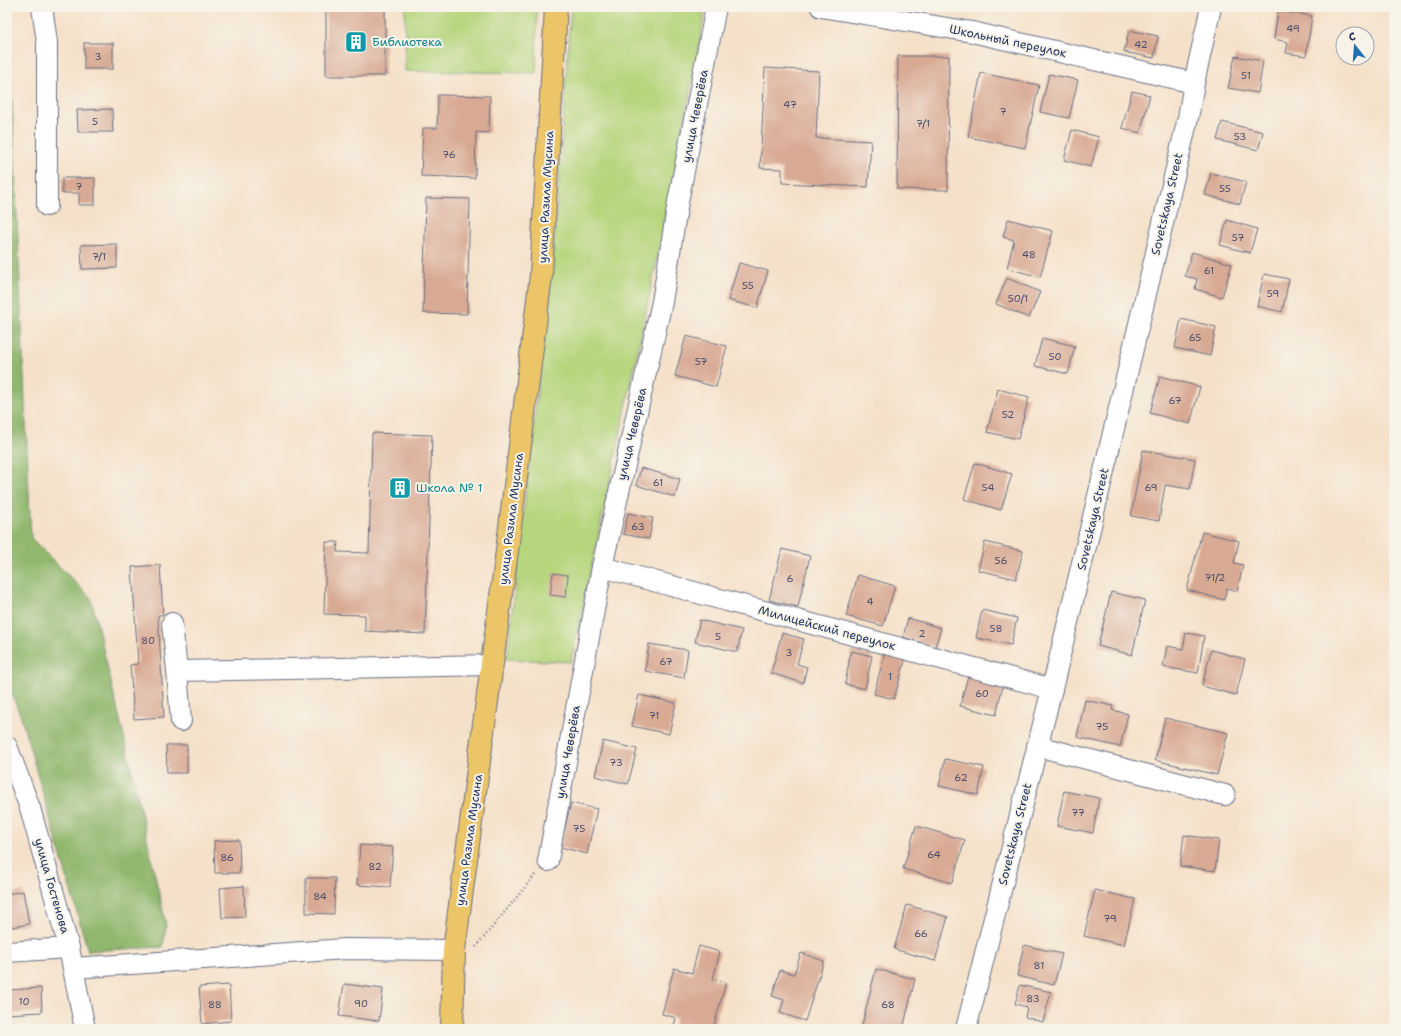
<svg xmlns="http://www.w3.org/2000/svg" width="1401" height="1036" font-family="'Shantell Sans',sans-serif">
<rect width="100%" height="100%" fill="#f7f3e8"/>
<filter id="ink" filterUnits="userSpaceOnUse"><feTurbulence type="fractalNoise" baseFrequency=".025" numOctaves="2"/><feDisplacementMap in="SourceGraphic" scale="8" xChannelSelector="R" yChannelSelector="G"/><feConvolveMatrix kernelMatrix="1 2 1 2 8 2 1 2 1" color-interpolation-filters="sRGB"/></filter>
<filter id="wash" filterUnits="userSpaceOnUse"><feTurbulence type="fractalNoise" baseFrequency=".012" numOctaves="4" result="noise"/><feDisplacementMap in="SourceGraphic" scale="16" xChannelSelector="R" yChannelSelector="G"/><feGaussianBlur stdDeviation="0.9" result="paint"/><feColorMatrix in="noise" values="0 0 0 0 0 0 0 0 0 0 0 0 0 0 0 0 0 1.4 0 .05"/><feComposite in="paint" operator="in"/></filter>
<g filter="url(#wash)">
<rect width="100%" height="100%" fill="#f5e1c9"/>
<g fill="#b6d67e" stroke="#68826e">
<path d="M405,7h132l-1,66 -131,-2z"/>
<path d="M571,7h135c-40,219 -88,437 -135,655l-64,-3 48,-425z"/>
</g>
<path fill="#90b76d" stroke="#567366" d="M7,7h1l23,531 60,60 39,164 36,163 -3,22 -75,4 -67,-234 -14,-35z"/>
<g id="blocks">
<g fill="#d8a993">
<rect x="326" y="7" width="59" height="69"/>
<path d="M941,7h27l-1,5z"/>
<path d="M973,7h26l-1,5z"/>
<path d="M1278,11l34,5 -6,40 -20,-3 2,-11 -14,-3z"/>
<path d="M1129,30l29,6 -4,22 -30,-6z"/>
<rect x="84" y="43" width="29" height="26"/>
<path d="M898,56h51l-1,134 -51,-1z"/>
<path d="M1235,56l28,5 -5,32 -30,-5z"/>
<path d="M765,68l54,3 -3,67 55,3 -3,46 -86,-4v-14l-22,-1z"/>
<path d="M981,73l58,12 -14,63 -57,-11z"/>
<path d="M1049,74l29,6 -9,38 -29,-6z"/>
<path d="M1132,91l18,4 -10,38 -18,-5z"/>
<path d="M438,95l52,1 -1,37 -13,-1 -1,46 -54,-2 2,-48h14z"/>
<path d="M112,109l1,23h-35l-1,-22z"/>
<path d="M1222,122l41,10 -5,18 -41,-10z"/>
<path d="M1072,130l27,7 -8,30 -27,-7z"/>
<path d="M1211,173l35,9 -6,22 -35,-9z"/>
<path d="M62,178h33v27h-16v-12h-17z"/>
<path d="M426,198l44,1 -3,115 -44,-1z"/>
<path d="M1008,219l45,12 -13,46 -33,-9 7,-28 -11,-3z"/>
<path d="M1227,220l30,9 -7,24 -30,-8z"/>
<path d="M117,244v24l-35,1 -1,-24z"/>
<path d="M1192,252l40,12 -10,33 -27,-8 2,-10 -12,-3z"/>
<path d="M739,263l29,8 -11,37 -29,-8z"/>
<path d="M1264,274l25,5 -7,33 -25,-6z"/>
<path d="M1007,278l33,14 -11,26 -33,-14z"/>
<path d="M1181,319l35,8 -6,29 -35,-8z"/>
<path d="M686,336l41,10 -11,41 -41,-11z"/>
<path d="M1042,338l33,8 -7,28 -33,-8z"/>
<path d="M1160,376l40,11 -10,37 -40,-11z"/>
<path d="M998,389l31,8 -11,42 -31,-7z"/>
<path d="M372,433l60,2 -7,199 -60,-3v-16l-41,-1 2,-72h12l-1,10 32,1z"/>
<path d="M1143,450l52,9 -5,30 -25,-4 -6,36 -28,-5z"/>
<path d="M975,463l37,11 -11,36 -37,-11z"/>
<path d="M641,468l39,11 -5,18 -39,-12z"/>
<path d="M628,513l25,5 -4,21 -26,-5z"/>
<path d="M1202,532l37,9 -5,22 9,2 -6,26 -10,-3 -3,12 -37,-10z"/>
<path d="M985,542l38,9 -7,28 -38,-9z"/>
<path d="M782,549l28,7 -12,51 -29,-7z"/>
<path d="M160,565l3,50h-5l6,102 -30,2 -4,-54 8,-1 -6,-97z"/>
<path d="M553,573l15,2 -2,22 -16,-2z"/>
<path d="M858,575l37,11 -12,40 -37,-10z"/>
<path d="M1111,592l34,8 -13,55 -34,-9z"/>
<path d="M982,610l35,8 -6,27 -35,-7z"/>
<path d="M908,618l33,10 -6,19 -32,-10z"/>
<path d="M700,620l42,10 -5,22 -42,-10z"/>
<path d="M782,633l22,6 -7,25 10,3 -4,16 -32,-10z"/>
<path d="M1186,633l18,3 -6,37 -35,-6 4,-21 16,3z"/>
<path d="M649,644l39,6 -4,28 -39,-7z"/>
<path d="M1211,650l34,9 -9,36 -34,-9z"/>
<path d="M851,651l21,5 -7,33 -20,-5z"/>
<path d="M885,652l21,5 -12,42 -20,-5z"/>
<path d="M969,672l35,8 -8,35 -36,-9z"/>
<path d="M639,695l37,8 -7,31 -37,-8z"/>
<path d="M1085,700l28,6 -1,4 16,4 -8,33 -43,-10z"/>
<path d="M1165,718l63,15 -11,42 -62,-15z"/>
<path d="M603,741l34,8 -9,35 -33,-8z"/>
<path d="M166,745h21v28h-20z"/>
<path d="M945,759l39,8 -6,28 -39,-9z"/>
<path d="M1064,791l35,7 -6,35 -36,-7z"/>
<path d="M571,803l26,6 -10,45 -27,-7z"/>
<path d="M916,826l49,14 -13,43 -49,-14z"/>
<path d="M1184,835l35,5 -4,31 -35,-5z"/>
<path d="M239,840l1,33h-25l-1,-32z"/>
<path d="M360,845l33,2 -3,40 -33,-2z"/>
<path d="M306,878h29l-1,36 -28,-1z"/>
<path d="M244,886l1,31 -23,1 -2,-30z"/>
<path d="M1095,890l40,9 -11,46 -40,-9z"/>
<path d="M23,891l6,33 -22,4v-34z"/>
<path d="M907,905l41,12 -13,44 -41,-12z"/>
<path d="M1024,945l38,9 -8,31 -37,-9z"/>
<path d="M699,946l21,6 -7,27 13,3 -13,47h-40l3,-11 -14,-4 12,-46 18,5z"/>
<path d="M801,953l23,8 -19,60 -25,-8 4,-13 -12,-4 8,-26 14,4z"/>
<path d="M876,969l39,10 -12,50h-42z"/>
<path d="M344,984l39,5 -4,32 -40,-5z"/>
<path d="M229,985l2,36 -29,3 -3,-37z"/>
<path d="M1020,985l31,7 -8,30 -18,-5 2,-10 -12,-3z"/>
<path d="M41,988l1,24 -35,2v-24z"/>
</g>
</g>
</g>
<g filter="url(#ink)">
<use href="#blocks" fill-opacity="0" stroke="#676d83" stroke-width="1"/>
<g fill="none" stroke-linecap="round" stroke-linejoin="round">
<g stroke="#676d83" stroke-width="22">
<g id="minor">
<path d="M42,7l5,35v164"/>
<path d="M821,7l151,25 222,51"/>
<path d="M602,567l450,122"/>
<path d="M172,623l5,48 315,-6"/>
<path d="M177,671l4,50"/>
<path d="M7,746l23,62 39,140 16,81"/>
<path d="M1037,746l188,49"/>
<path d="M548,861l54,-294 60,-265 16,-100 38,-195"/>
<path d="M7,952l62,-4"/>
<path d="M74,968l271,-19 109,1"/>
<path d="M966,1029l86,-340 136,-571 6,-35 17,-76"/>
</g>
</g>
<g stroke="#676d83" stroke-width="24">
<path id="major" d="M452,1029l2,-79 53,-399 34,-276 15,-268"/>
</g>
<path stroke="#676d83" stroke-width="2.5" stroke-dasharray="1 3" stroke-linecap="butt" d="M476,947l59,-72"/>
<use href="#minor" stroke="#fff" stroke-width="20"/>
<use href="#major" stroke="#edc569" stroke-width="22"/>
</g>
</g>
<defs>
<g id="building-square" transform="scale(1.15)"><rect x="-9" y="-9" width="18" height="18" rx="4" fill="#0f9aa8" stroke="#f7f3e8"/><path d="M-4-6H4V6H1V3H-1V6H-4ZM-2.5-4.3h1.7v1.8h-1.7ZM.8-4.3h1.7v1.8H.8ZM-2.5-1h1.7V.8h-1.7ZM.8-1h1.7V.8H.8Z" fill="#fff"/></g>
</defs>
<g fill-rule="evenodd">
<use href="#building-square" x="356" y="42"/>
<use href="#building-square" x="400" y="488"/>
</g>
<g text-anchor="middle" stroke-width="4" stroke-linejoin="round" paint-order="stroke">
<g font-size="10" fill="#4a4e6b">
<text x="1293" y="32">49</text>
<text x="1141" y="48">42</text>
<text x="98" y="60">3</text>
<text x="1246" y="79">51</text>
<text x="790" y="108">47</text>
<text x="1003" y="115">7</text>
<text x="95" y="125">5</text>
<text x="923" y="127">7/1</text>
<text x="1240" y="140">53</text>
<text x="449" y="158">76</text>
<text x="79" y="190">7</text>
<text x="1225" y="192">55</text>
<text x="1238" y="241">57</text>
<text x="1029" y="258">48</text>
<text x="99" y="260">7/1</text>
<text x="1209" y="274">61</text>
<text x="748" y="289">55</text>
<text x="1273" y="297">59</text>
<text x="1018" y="302">50/1</text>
<text x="1195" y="341">65</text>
<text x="1055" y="360">50</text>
<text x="701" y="365">57</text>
<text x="1175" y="404">67</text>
<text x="1008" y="418">52</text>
<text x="658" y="486">61</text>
<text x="988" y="491">54</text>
<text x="1151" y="491">69</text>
<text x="638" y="530">63</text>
<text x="1001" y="564">56</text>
<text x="1215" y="581">71/2</text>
<text x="790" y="582">6</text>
<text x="870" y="605">4</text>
<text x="996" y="632">58</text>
<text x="922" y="637">2</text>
<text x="718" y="640">5</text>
<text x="148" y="644">80</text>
<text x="789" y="656">3</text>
<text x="666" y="665">67</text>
<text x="890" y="680">1</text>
<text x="982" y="697">60</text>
<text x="654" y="719">71</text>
<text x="1102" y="730">75</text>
<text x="616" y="766">73</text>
<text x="961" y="781">62</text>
<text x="1078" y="816">77</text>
<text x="579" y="832">75</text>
<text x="934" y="858">64</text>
<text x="227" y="861">86</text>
<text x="375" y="870">82</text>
<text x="320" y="900">84</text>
<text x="1110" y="922">79</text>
<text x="921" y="937">66</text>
<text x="1039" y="969">81</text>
<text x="1033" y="1002">83</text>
<text x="24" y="1005">10</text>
<text x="361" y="1007">90</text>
<text x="215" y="1008">88</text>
<text x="888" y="1008">68</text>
</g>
<g font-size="12" fill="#1b2f5e" stroke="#f7f3e8">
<text transform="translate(1008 41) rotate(12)" y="4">Школьный переулок</text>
<text transform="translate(695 116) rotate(-79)" y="4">улица Чеверёва</text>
<text transform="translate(546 197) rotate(-87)" y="4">улица Разила Мусина</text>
<text transform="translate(1167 204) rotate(-77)" y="4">Sovetskaya Street</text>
<text transform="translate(632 434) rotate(-77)" y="4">улица Чеверёва</text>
<text transform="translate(511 519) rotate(-83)" y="4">улица Разила Мусина</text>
<text transform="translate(1093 519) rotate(-77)" y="4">Sovetskaya Street</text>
<text transform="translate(827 628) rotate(15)" y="4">Милицейский переулок</text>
<text transform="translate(568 752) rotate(-80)" y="4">улица Чеверёва</text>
<text transform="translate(1015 834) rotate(-76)" y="4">Sovetskaya Street</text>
<text transform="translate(469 840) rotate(-82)" y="4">улица Разила Мусина</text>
<text transform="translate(52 886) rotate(74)" y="4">улица Гостенова</text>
</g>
<g font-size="12" fill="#0d838f" stroke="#f7f3e8" text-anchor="start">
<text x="372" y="46">Библиотека</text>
<text x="416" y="492">Школа № 1</text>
</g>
</g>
<rect width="1401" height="1036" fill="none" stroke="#f7f3e8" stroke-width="24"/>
<g transform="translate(1355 46) rotate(343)"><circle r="19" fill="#f7f3e8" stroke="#9fa5b1"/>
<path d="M0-3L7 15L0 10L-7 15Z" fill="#1f6fb2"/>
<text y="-6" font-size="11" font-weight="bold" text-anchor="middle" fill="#1b2f5e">С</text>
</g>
</svg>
